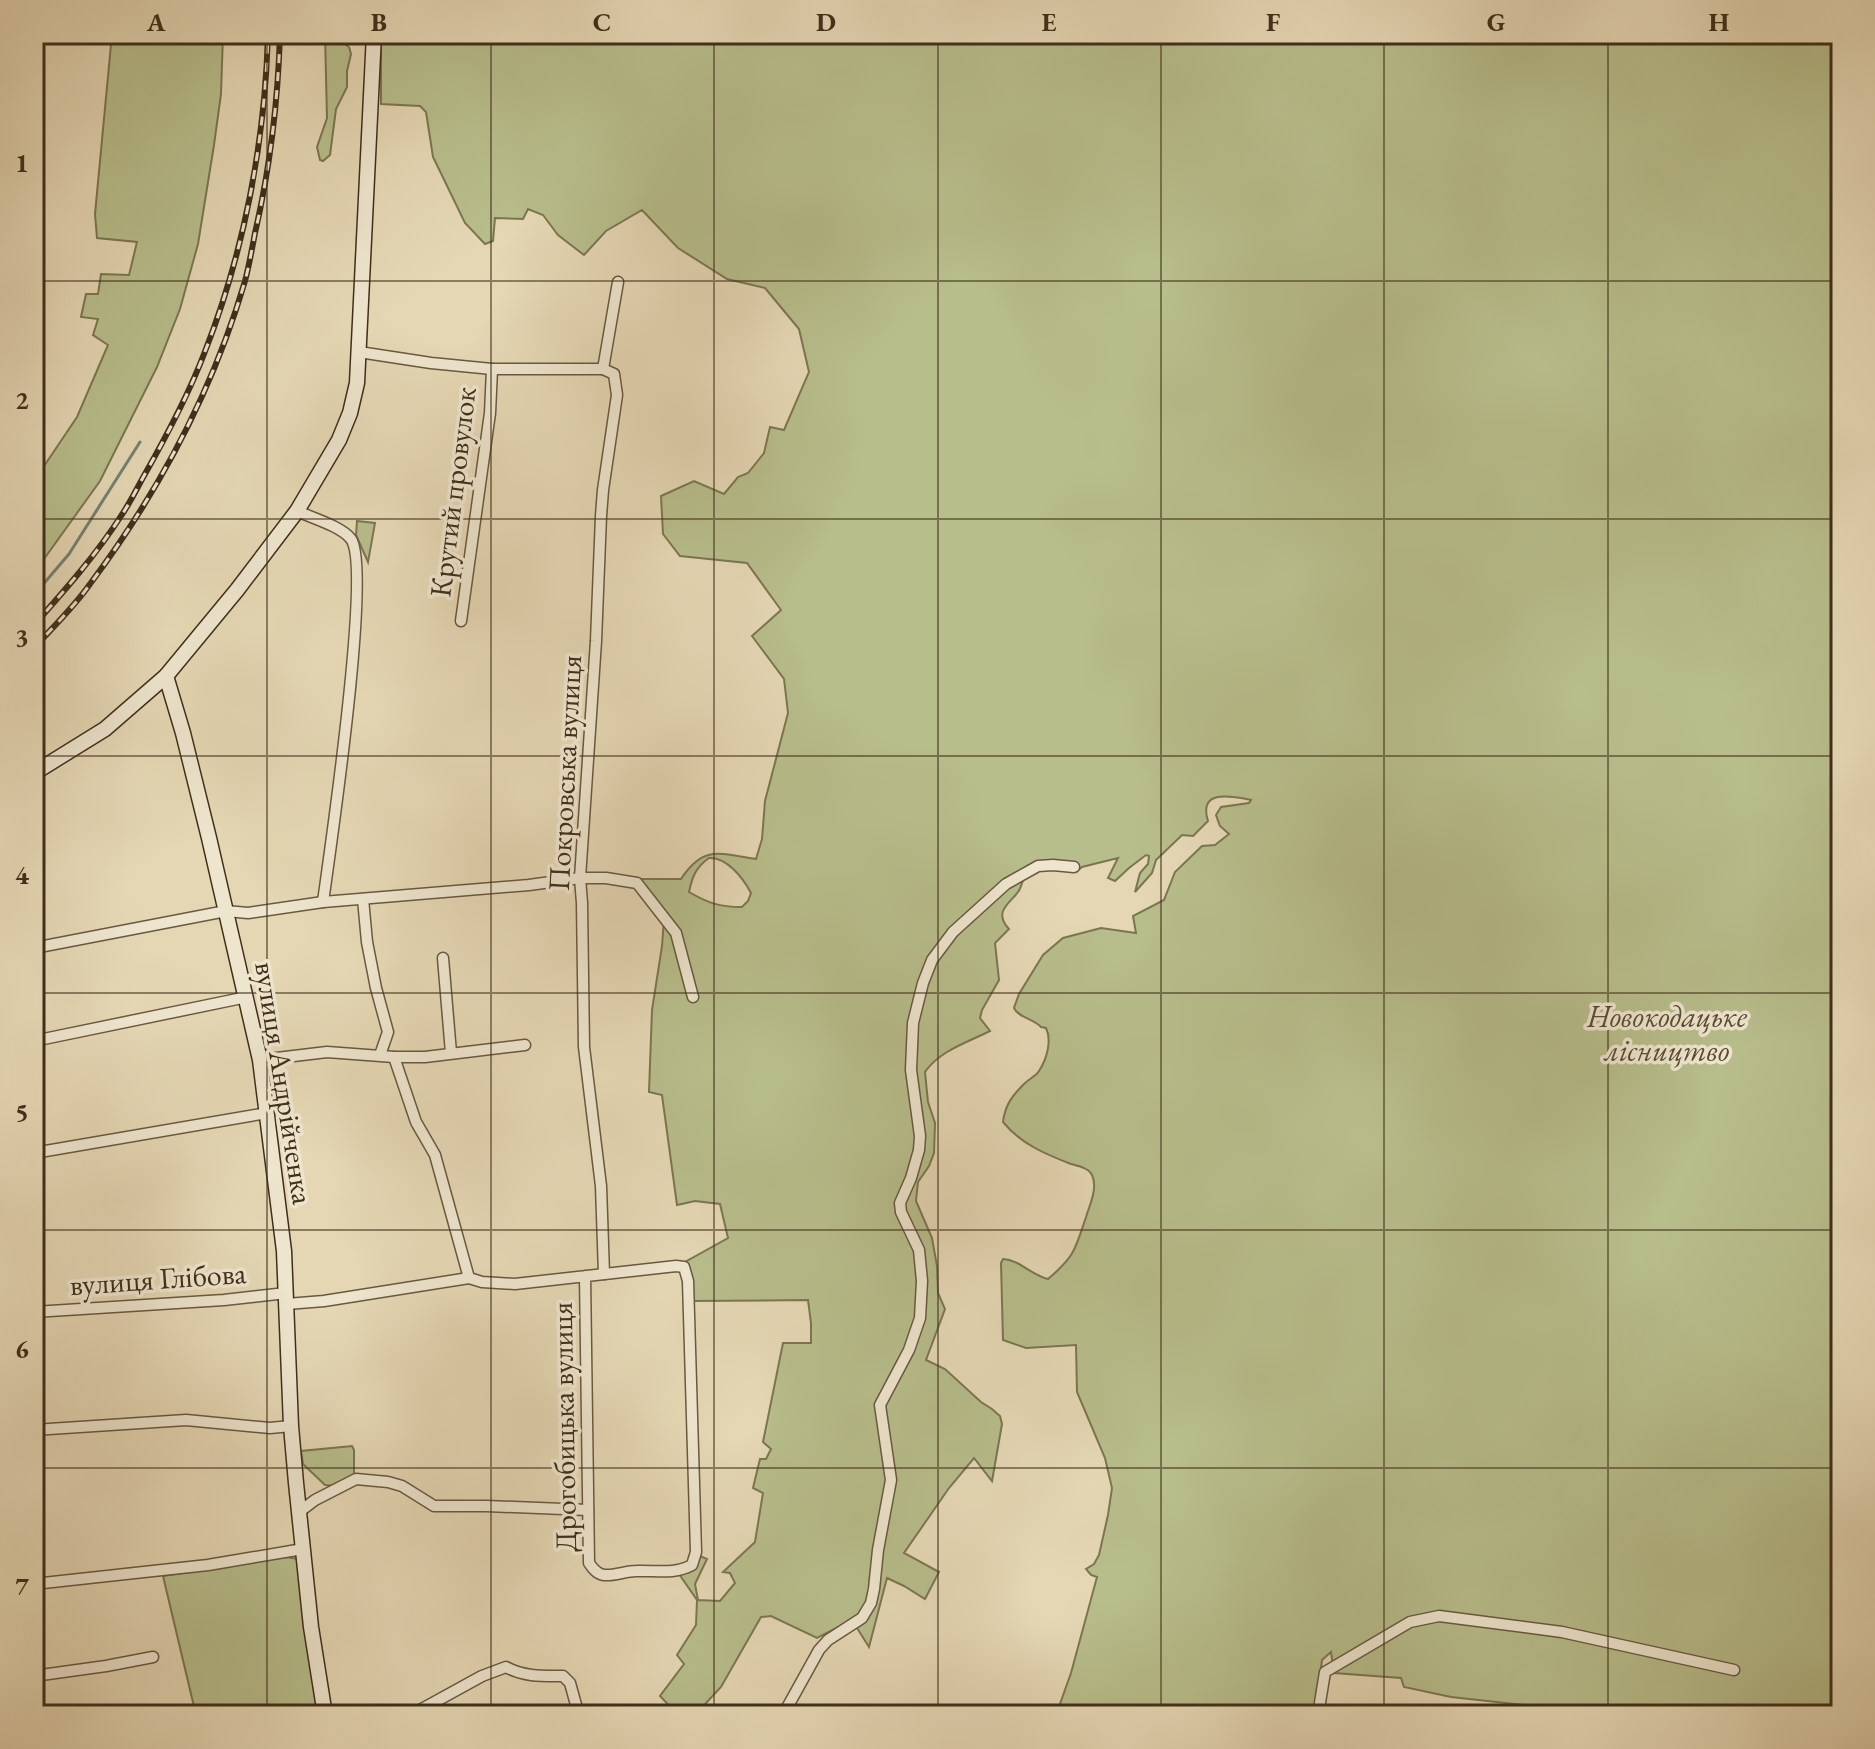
<svg xmlns="http://www.w3.org/2000/svg" width="1875" height="1749" font-family="'EB Garamond',serif">
<rect width="100%" height="100%" fill="#e5d7b4"/>
<filter id="stains"><feTurbulence type="fractalNoise" baseFrequency=".0025" numOctaves="4"/><feColorMatrix values="0 0 0 0 .2 0 0 0 0 .09 0 0 0 0 .02 0 0 0 .5 -.17"/></filter>
<radialGradient id="worn" r=".72"><stop offset=".6" stop-color="#630" stop-opacity="0"/><stop offset="1" stop-color="#630" stop-opacity=".3"/></radialGradient>
<g fill="#b7bd8b" stroke="#7b7652" stroke-width="2" fill-rule="evenodd">
<path d="M112,34h111l-2,60 -7,51 -16,99 -18,65 -23,58 -57,114 -66,92v-92l43,-64 31,-72 -15,-10 5,-16 -17,-2 5,-23h12l3,-20 28,1 8,-33 -40,-4 -2,-24z"/>
<path d="M325,34h14l-1,5 11,8 2,7 -4,17v16l-11,22 -6,46 -7,6 -3,-1 -3,-13 10,-29z"/>
<path d="M381,34h1460v1681h-226l-164,-18 -47,-10 -3,-9 -67,-5 -3,-21 -9,8 -7,55h-259l15,-42 26,-96 -6,-2 -5,-6 8,-5 5,-9 9,-40 4,-27 -7,-30 -28,-66 -1,-47 -50,3 -23,-8 -2,-77 2,-4c17,1 28,16 45,20 27,-23 27,-29 38,-62 4,-13 12,-29 6,-42 -3,-7 -14,-9 -21,-11 -26,-10 -50,-20 -68,-42 2,-17 9,-26 21,-38 5,-5 12,-8 15,-13 8,-12 13,-31 7,-43l-5,-1c-7,-8 -22,-9 -27,-19l5,-14 24,-39 20,-17 38,-10 35,5 -3,-17 31,-16 11,-28 27,-26 13,-1 14,-11 -9,-8 -4,-11 5,-8 28,-4 2,-3c-20,-4 -53,-11 -43,21l-15,15 -11,-1 -26,25 -4,13 -17,19 5,-19 8,-9 1,-8 -3,-1 -17,13 -14,13 -7,-3 10,-20 -36,9 -6,5c-13,-6 -39,-8 -50,3 -4,4 -4,12 -8,17 -9,12 -25,20 -9,37l-14,14 4,37 -17,30 -2,8 10,13c-22,11 -51,20 -65,41l3,30 7,21 -1,30 -5,13 -11,16 -2,19 16,37 5,28 1,27 7,16 -19,51 19,9 36,33 11,7 8,7 2,8 -10,57 -18,-23 -25,30 -45,65 35,19 -14,27 -21,-13 -17,-8 -18,69 -17,-27 -35,18 -46,-22 -10,1 -40,70 -26,28h-21l1,-3 -15,-16 24,-32 -7,-9 19,-30 1,-25 -18,-26 11,-2 10,-16 7,3 -12,25 3,16 22,1 15,-18 -5,-10 -7,-1 32,-30 8,-49 -10,-5 7,-29h6l5,-10 -8,-7 20,-99h28v-20l-3,-23 -117,1v-22l-6,-17 43,-24 -8,-34 -25,-3 -18,4 -15,-110 -13,-3 3,-82 10,-64 2,-27 -27,-40h44c23,-35 39,-25 75,-20l6,-20 3,-38 23,-88 -4,-34 -32,-43 29,-26 -34,-47 -67,-7 -17,-22 -2,-38 33,-15 30,13 14,-17 10,-4 16,-20 6,-26 14,3 25,-58 -10,-43 -34,-41 -38,-9 -49,-31 -36,-38 -36,21 -22,24 -26,-20 -15,-20 -15,-6 -5,10 -28,-1 -2,23 -8,3 -20,-21 -32,-66 -7,-45 -6,-6 -39,-2zM709,858c18,-1 34,20 42,35l-3,8 -6,6c-23,0 -34,-4 -53,-15 3,-15 7,-25 20,-34z"/>
<path d="M357,521l18,2 -7,39 -12,-27z"/>
<path d="M352,1446l2,4v25l-17,11 -12,-1 -22,-21 -2,-13z"/>
<path d="M286,1557l12,2 19,156h-121l-33,-139z"/>
</g>
<g fill="none" stroke-linecap="round" stroke-linejoin="round">
<path stroke="#738275" stroke-width="3" d="M34,595l35,-41 71,-112"/>
<g stroke="#685940" stroke-width="13">
<g id="street">
<path d="M359,352l72,11 61,6h111"/>
<path d="M297,511c15,7 44,15 54,28 21,30 -21,311 -28,363"/>
<path d="M461,621l29,-208 2,-44"/>
<path d="M363,899l4,43 9,46 12,44 -8,23"/>
<path d="M34,948l192,-37 22,2 75,-11 206,-17 51,-7h26l31,5 39,50 17,64"/>
<path d="M443,958l8,95"/>
<path d="M34,1041l213,-44"/>
<path d="M394,1057l22,65 19,33 34,123"/>
<path d="M260,1060l67,-8 67,5h31l100,-12"/>
<path d="M34,1153l233,-40"/>
<path d="M604,1274l-3,-88 -17,-139 -2,-144 -2,-25 16,-237 5,-125 2,-26 14,-95 -3,-21 -11,-5 15,-87"/>
<path d="M287,1304l37,-3 145,-23 13,4 33,2 161,-18 8,1 4,14 8,271 -4,13c-19,10 -36,5 -56,6 -10,0 -22,5 -32,4 -7,-1 -11,-6 -15,-12l-4,-287"/>
<path d="M34,1312l190,-12 62,-7"/>
<path d="M34,1430l152,-10 84,8 21,-2"/>
<path d="M299,1512l16,-12 41,-21 32,3 14,4 32,20h52l102,4"/>
<path d="M34,1584l174,-19 95,-16"/>
<path d="M34,1676l72,-10 47,-9"/>
<path d="M411,1715l71,-39 24,-9c18,10 37,9 57,9l7,7 8,29 3,3"/>
<path d="M783,1715l36,-65 9,-10 34,-22 9,-15 3,-14 4,-39 13,-70 -11,-75 29,-55 11,-32 2,-37 -3,-31 -18,-38 -1,-9 11,-25 8,-28 1,-14 -9,-66 2,-47 10,-40 9,-23 21,-28 53,-48 32,-18 15,-1 21,2"/>
<path d="M1318,1715l7,-43 85,-50 29,-6 123,16 172,38"/>
</g>
</g>
<g stroke="#3f2f1a" stroke-width="17">
<g id="secondary">
<path d="M166,676l17,57 26,105 51,222 24,191 7,175 5,57 15,144 14,88"/>
<path d="M34,773l71,-44 61,-53 71,-86 60,-79 42,-71 11,-27 7,-30 17,-349"/>
</g>
</g>
<use href="#street" stroke="#eee5ce" stroke-width="10"/>
<use href="#secondary" stroke="#eee5ce" stroke-width="14"/>
<g stroke="#3f2f1a" stroke-width="6">
<g id="rail">
<path d="M34,625c31,-35 62,-70 87,-109 9,-13 16,-28 24,-42 22,-39 43,-78 59,-120 40,-101 61,-212 64,-320"/>
<path d="M34,648c19,-21 40,-41 56,-64 68,-91 123,-194 155,-303 4,-15 7,-32 10,-48 15,-65 23,-132 25,-199"/>
</g>
</g>
<use href="#rail" stroke="#eee5ce" stroke-width="3" stroke-dasharray="9" stroke-linecap="butt"/>
</g>
<path fill="none" stroke="#3f2f1a" stroke-width="2" stroke-opacity="0.55" d="M267,34v1681M491,34v1681M714,34v1681M938,34v1681M1161,34v1681M1384,34v1681M1608,34v1681M34,281h1807M34,519h1807M34,756h1807M34,993h1807M34,1230h1807M34,1468h1807"/>
<g text-anchor="middle" stroke-width="7" stroke-linejoin="round" paint-order="stroke">
<g font-size="30" fill="#3f2f1a" stroke="#eee5ce">
<text transform="translate(453 492) rotate(-83)" y="10">Крутий провулок</text>
<text transform="translate(565 773) rotate(-87)" y="10">Покровська вулиця</text>
<text transform="translate(284 1083) rotate(81)" y="10">вулиця Андрійченка</text>
<text transform="translate(158 1279) rotate(-4)" y="10">вулиця Глібова</text>
<text transform="translate(564 1427) rotate(-91)" y="10">Дрогобицька вулиця</text>
</g>
<g font-size="30" font-style="italic" fill="#574b31" stroke="#eee5ce">
<text x="1667" y="1027">Новокодацьке<tspan x="1667" dy="34">лісництво</tspan></text>
</g>
</g>
<rect width="1875" height="1749" fill="none" stroke="#e5d7b4" stroke-width="88"/>
<rect x="44" y="44" width="1787" height="1661" fill="none" stroke="#3f2f1a" stroke-width="3"/>
<g font-size="26" text-anchor="middle" font-weight="bold" fill="#3f2f1a">
<text x="156" y="31">A</text>
<text x="379" y="31">B</text>
<text x="602" y="31">C</text>
<text x="826" y="31">D</text>
<text x="1049" y="31">E</text>
<text x="1273" y="31">F</text>
<text x="1496" y="31">G</text>
<text x="1719" y="31">H</text>
<text x="22" y="172">1</text>
<text x="22" y="409">2</text>
<text x="22" y="646">3</text>
<text x="22" y="884">4</text>
<text x="22" y="1121">5</text>
<text x="22" y="1358">6</text>
<text x="22" y="1595">7</text>
</g>
<rect width="100%" height="100%" filter="url(#stains)"/>
<rect width="100%" height="100%" fill="url(#worn)"/>
</svg>
